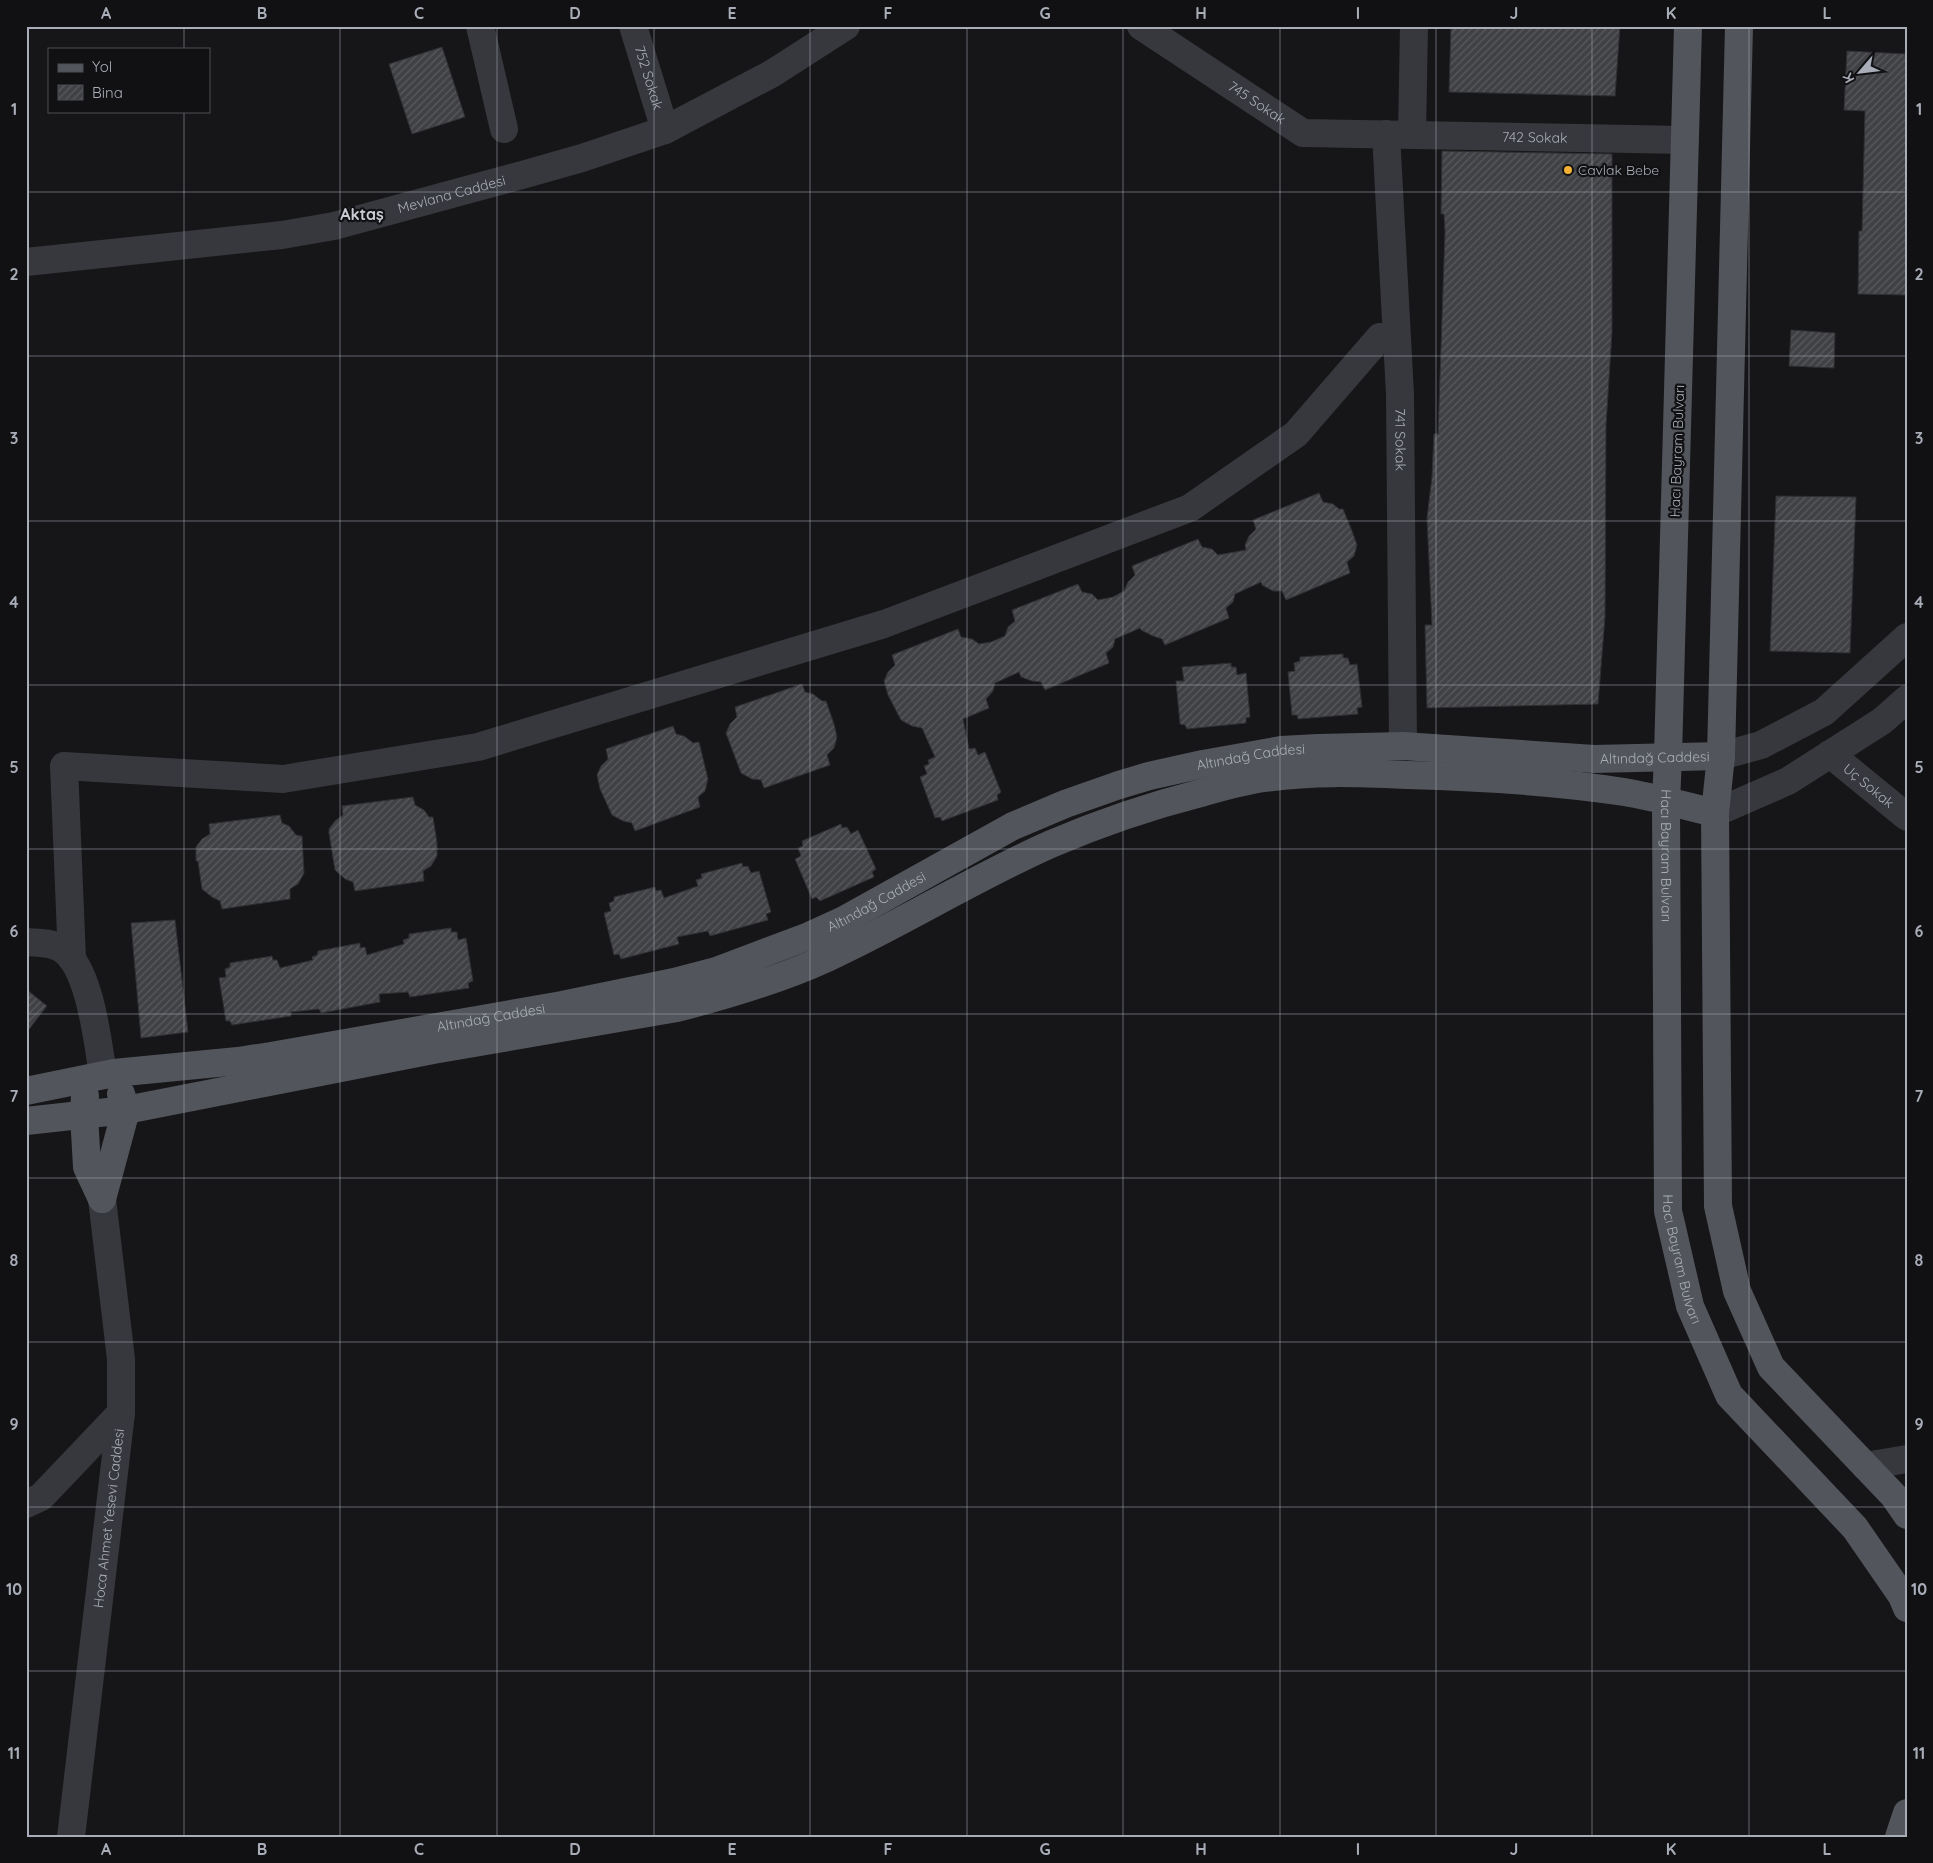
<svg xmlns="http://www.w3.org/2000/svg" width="1933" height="1863" font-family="Quicksand,sans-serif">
<defs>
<pattern id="building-hatch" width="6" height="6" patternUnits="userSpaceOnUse" patternTransform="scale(1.25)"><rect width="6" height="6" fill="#404145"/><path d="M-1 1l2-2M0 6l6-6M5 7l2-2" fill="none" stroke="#595a5e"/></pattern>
</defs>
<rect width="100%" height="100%" fill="#161618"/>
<g fill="url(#building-hatch)" stroke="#303034">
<path d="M1451,26h169l-5,70 -166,-4z"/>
<path d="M442,47l23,70 -53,17 -23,-70z"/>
<path d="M1847,51l60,3v241l-49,-1 1,-63h3l3,-120 -21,-1z"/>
<path d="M1442,151l170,3v178l-6,93 -1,192 -7,87 -171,4 -2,-83h7l-5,-107 5,-41 2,-43h4l7,-202 -1,-18h-3z"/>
<path d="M1791,330l44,3 -1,35 -45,-2z"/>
<path d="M1319,493l4,9 10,2 6,5h4l9,22 5,14 -3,11 -7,6 3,11 -64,27 -4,-9h-9l-11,-6 -1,-3 -26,12 -2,8 -7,6 3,10 -64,27 -3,-6 -9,-3 -12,-6 -1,-2 -25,11 -2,8 -7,6 3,10 -64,27 -4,-8 -9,-1 -11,-4 -2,-5 -24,11 -2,8 -7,8 3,9 -26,11 6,30 6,-1 3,7 7,-3 16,40 -4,3 1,5 -56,21 -2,-4 -5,1 -15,-41 7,-3 -3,-8 5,-2 -1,-4 7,-3 -13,-29 -10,-2 -11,-6 -13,-25 -4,-14 4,-9 7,-7 -3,-10 66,-26 3,8 11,2 7,5 12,-2 14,-6 3,-9 7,-6 -3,-11 66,-26 4,8 10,2 6,6 15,-3 11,-6 4,-9 7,-7 -3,-9 66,-27 4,8 10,2 6,6 28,-5 -1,-5 4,-9 7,-7 -3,-9z"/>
<path d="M1776,496l80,1 -6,156 -80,-2z"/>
<path d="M1343,654v4h5l2,7 7,-1 5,43 -5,1 1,6 -60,5 -1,-4h-5l-4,-43 7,-1 -1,-8 6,-2v-4z"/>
<path d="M1231,663v4h5l1,8 9,-2 4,44 -4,1v5l-59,6 -2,-4 -5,-1 -4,-43h8l-2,-14z"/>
<path d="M802,684l3,8 8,2 9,7h4l8,23 3,13 -3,11 -7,7 3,10 -66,23 -3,-8 -9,-1 -11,-6 -15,-40 4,-9 7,-7 -2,-10z"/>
<path d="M673,726l3,8 8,2 9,7 6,-1 9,37 -3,12 -7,6 2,10 -65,24 -3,-8 -9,-2 -11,-6 -12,-26 -3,-14 4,-9 7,-7 -2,-10z"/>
<path d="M413,797l2,8 9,5 5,7h4l4,26v13l-6,10 -8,5 1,10 -69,10 -2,-9 -8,-3 -10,-9 -6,-37v-4l6,-8 8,-6 -1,-9z"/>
<path d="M280,815l2,8 7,3 7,9 6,1 2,37 -6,11 -8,5v10l-68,10 -2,-8 -8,-4 -10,-8 -4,-28h-2v-14l6,-8 8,-5 -1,-10z"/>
<path d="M841,824l1,4 5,-1 4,7 7,-4 18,39 -4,3 2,5 -54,24 -4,-4 -4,2 -17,-40 6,-3 -3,-8 5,-2 -1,-5z"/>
<path d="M742,863l1,4 5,-1 3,7 8,-2 12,41 -5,2 2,6 -58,16 -2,-5 -31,6 2,7 -58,15 -2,-5 -5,1 -10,-42 7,-2 -2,-8 5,-2v-4l41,-10 1,4 5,-1 3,8 34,-12 -2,-6 6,-2 -1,-4z"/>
<path d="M175,920l13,112 -47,6 -10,-115z"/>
<path d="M451,928v4h6l1,8 8,-2 7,43 -5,2 1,5 -59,9 -2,-5 -29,2 1,8 -59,11 -2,-4 -28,3v4l-59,9 -2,-4h-4l-7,-43 7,-1 -1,-8 5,-2v-4l42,-7 1,4h4l3,8 33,-8 -1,-3 5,-2 1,-4 42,-8v5l5,-1 2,8 37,-11 -1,-4 6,-2v-4z"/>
<path d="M26,989l21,17 -21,27z"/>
</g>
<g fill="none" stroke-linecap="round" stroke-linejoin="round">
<g stroke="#37383d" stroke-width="28">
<path d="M480,26l24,103"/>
<path id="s1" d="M633,26l32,104"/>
<path id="s2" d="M1141,26l162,107 382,7"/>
<path id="s3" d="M1386,134l14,260 3,352"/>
<path d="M1412,135l2,-109"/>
<path id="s4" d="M26,262l256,-27 52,-9 188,-51 60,-17 83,-28 108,-57 73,-47"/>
<path id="s5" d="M1830,754l77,63"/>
<path d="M1721,756l40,-11 63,-33 83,-75"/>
<path d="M1715,813l73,-32 94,-60 25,-22"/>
<path d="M26,942c11,1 24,0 34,6 30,16 38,96 43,127"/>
<path d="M72,959l-8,-193 219,13 195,-32 406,-123 306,-116 106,-74 84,-97"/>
<path d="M1865,1466l42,-7"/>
<path d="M26,1504l15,-7 80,-84"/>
<path id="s6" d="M71,1837l50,-424v-54l-19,-160"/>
</g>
<g stroke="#53555c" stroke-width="28">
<path id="s7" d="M1688,26l-20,730 -2,46 2,409 22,95 39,89 126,133 47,68 5,12"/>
<path d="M1739,26l-18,730 -6,57 3,393 19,85 34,76 123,129 13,19"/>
<path id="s8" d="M26,1091l88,-18 124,-12 33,-5 291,-51 112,-23 42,-11 93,-35 35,-16 169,-94 52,-22 54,-19 30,-9 54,-12 78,-14 37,-2 85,-2 191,13 127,-3"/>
<path d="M85,1096l-1,18 3,53 15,32"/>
<path d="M26,1121l100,-11 307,-60 244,-42c51,-13 102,-28 150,-50 76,-35 147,-80 224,-114 49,-21 99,-38 150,-51 21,-6 42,-12 64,-15 47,-7 94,-5 142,-3 72,2 146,6 217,17 31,5 61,14 91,21"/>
<path d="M102,1199l24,-89 -5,-16"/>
<path d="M1899,1837l8,-24"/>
</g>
</g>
<path fill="none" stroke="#a8adb8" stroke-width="1" stroke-opacity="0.55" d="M184,26v23M340,26v1811M497,26v1811M654,26v1811M810,26v1811M967,26v1811M1123,26v1811M1280,26v1811M1436,26v1811M1592,26v1811M1749,26v1811M184,111v1726M26,192h1881M26,356h1881M26,521h1881M26,685h1881M26,849h1881M26,1014h1881M26,1178h1881M26,1342h1881M26,1507h1881M26,1671h1881"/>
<circle fill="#f2b134" stroke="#111113" stroke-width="2" cx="1568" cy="170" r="5"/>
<g text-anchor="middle" stroke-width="4.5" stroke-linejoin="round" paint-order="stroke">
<g font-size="14" fill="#a8adb8" stroke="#111113">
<text dy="5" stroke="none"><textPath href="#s1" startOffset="54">752 Sokak</textPath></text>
<text dy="5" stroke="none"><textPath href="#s2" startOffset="139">745 Sokak</textPath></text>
<text dy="5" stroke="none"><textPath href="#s2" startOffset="426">742 Sokak</textPath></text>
<text dy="5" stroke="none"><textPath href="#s4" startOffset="432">Mevlana Caddesi</textPath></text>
<text dy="5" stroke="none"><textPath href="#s3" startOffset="306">741 Sokak</textPath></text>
<text transform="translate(1677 451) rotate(-88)" y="5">Hacı Bayram Bulvarı</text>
<text dy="5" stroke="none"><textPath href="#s8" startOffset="1281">Altındağ Caddesi</textPath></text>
<text dy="5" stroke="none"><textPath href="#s8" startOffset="1686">Altındağ Caddesi</textPath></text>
<text dy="5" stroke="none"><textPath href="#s5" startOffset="50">Uç Sokak</textPath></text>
<text dy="5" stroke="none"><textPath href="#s7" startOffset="830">Hacı Bayram Bulvarı</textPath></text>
<text dy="5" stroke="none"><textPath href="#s8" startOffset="876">Altındağ Caddesi</textPath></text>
<text dy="5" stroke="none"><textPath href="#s8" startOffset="471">Altındağ Caddesi</textPath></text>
<text dy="5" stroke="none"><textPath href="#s7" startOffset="1235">Hacı Bayram Bulvarı</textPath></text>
<text dy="5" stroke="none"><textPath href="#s6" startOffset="321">Hoca Ahmet Yesevi Caddesi</textPath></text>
</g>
<g font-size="14" fill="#a8adb8" stroke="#111113" text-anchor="start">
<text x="1578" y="175">Cavlak Bebe</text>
</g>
<g font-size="16" font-weight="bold" fill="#c9ccd4" stroke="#111113">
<text x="362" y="220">Aktaş</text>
</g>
</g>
<rect width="1933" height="1863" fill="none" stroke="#111113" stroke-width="55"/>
<rect x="48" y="48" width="162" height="65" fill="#111113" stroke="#4d4f55"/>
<rect x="58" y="64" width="25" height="8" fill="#53555c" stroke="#4d4f55"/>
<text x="92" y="72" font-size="15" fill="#a8adb8">Yol</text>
<rect x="58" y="85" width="25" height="15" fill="url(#building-hatch)" stroke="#4d4f55"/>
<text x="92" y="98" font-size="15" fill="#a8adb8">Bina</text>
<g transform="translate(1860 72) rotate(242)" stroke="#111113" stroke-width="4" paint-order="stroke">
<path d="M0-4L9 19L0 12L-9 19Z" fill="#a8adb8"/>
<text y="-8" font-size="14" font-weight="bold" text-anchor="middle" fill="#a8adb8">K</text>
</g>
<rect x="28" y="28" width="1878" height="1808" fill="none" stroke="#a8adb8" stroke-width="2"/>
<g font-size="16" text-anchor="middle" font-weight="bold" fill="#a8adb8">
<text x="106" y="19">A</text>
<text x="262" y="19">B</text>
<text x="419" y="19">C</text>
<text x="575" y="19">D</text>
<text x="732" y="19">E</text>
<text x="888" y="19">F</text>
<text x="1045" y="19">G</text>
<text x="1201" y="19">H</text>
<text x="1358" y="19">I</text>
<text x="1514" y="19">J</text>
<text x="1671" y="19">K</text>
<text x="1827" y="19">L</text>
<text x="14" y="115">1</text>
<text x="1919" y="115">1</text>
<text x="14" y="280">2</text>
<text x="1919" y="280">2</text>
<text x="14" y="444">3</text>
<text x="1919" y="444">3</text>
<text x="14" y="608">4</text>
<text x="1919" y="608">4</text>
<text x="14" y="773">5</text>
<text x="1919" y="773">5</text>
<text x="14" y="937">6</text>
<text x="1919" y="937">6</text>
<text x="14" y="1102">7</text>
<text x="1919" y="1102">7</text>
<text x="14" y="1266">8</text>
<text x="1919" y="1266">8</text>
<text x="14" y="1430">9</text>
<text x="1919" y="1430">9</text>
<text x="14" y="1595">10</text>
<text x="1919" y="1595">10</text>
<text x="14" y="1759">11</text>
<text x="1919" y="1759">11</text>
<text x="106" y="1855">A</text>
<text x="262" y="1855">B</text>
<text x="419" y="1855">C</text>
<text x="575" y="1855">D</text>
<text x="732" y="1855">E</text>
<text x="888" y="1855">F</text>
<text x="1045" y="1855">G</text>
<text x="1201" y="1855">H</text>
<text x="1358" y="1855">I</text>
<text x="1514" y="1855">J</text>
<text x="1671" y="1855">K</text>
<text x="1827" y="1855">L</text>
</g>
</svg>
